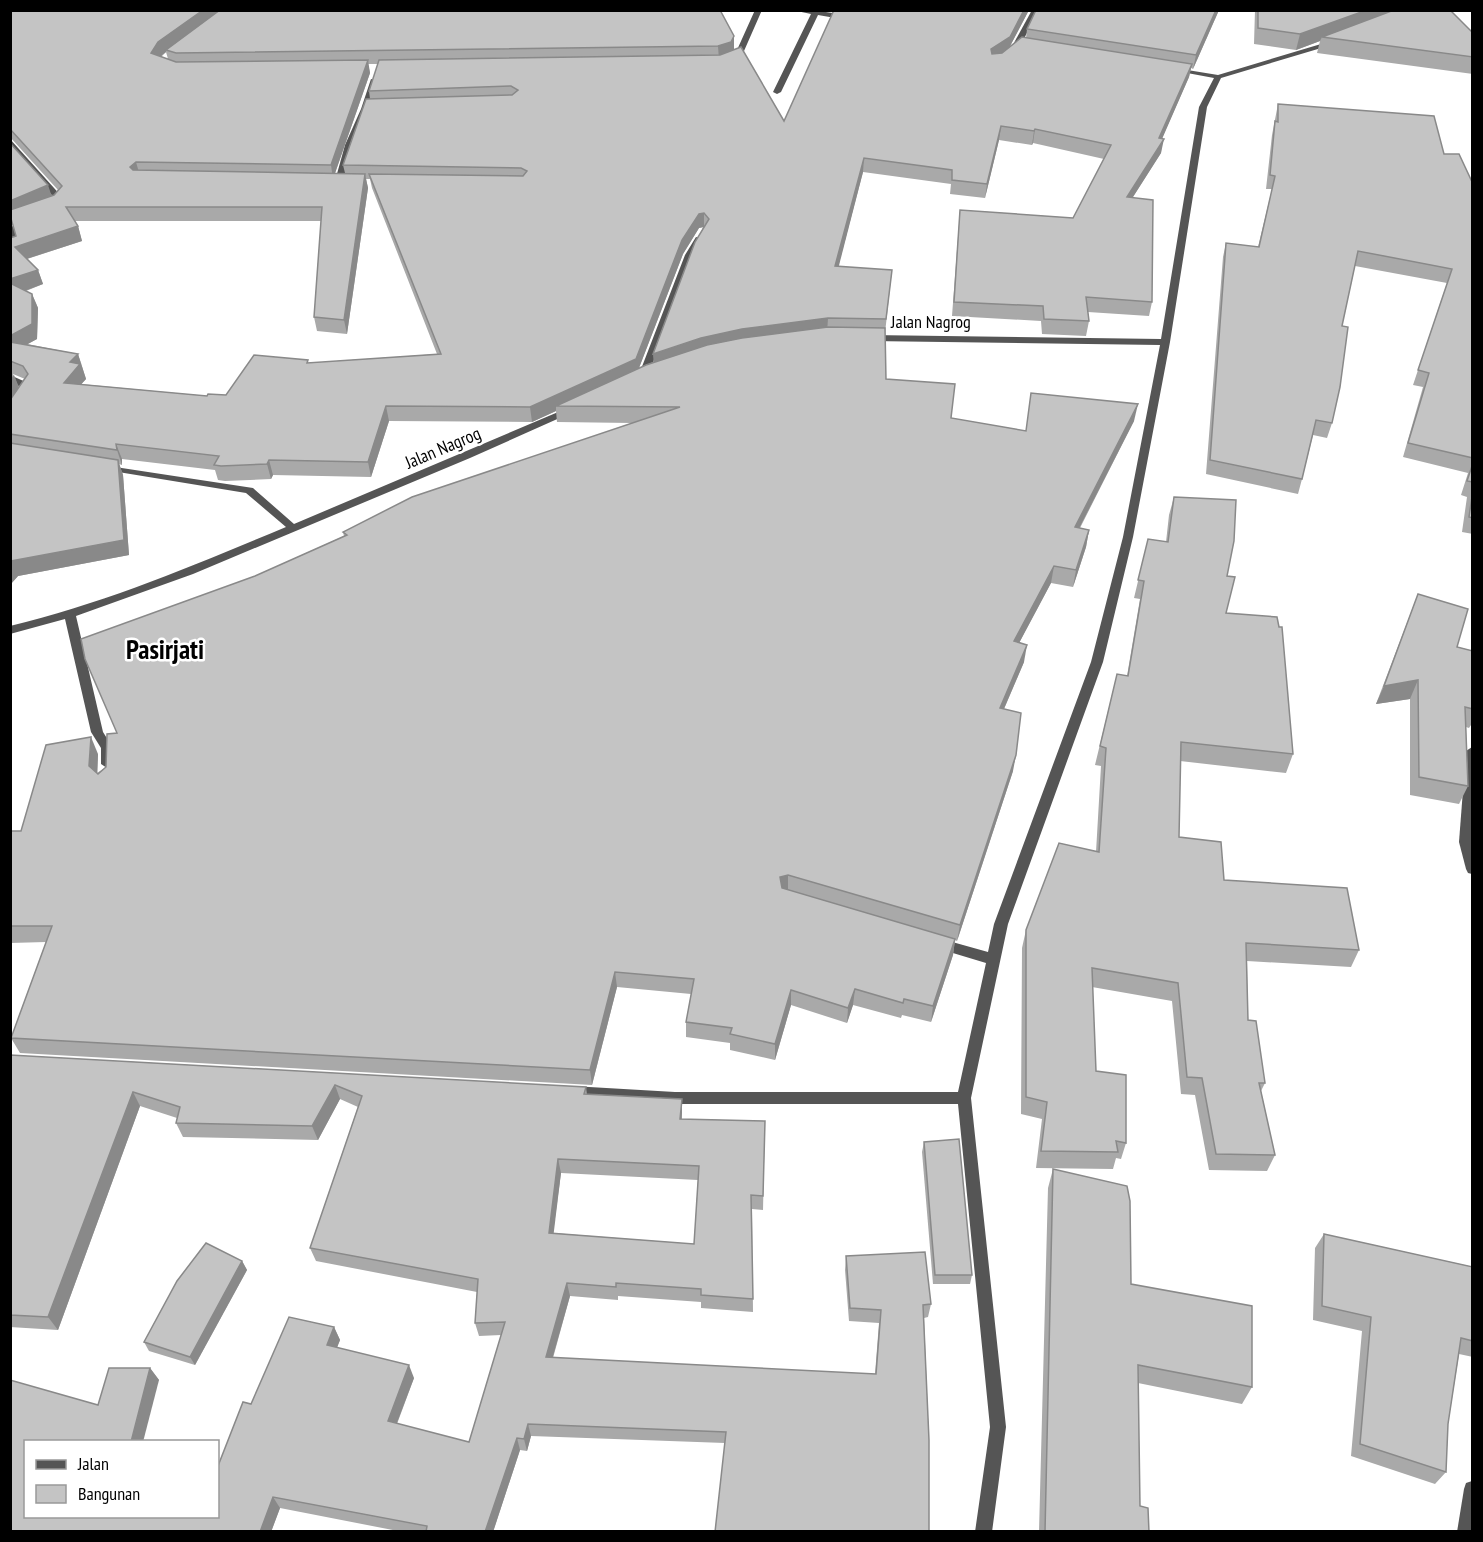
<svg xmlns="http://www.w3.org/2000/svg" width="1483" height="1542" font-family="'PT Sans Narrow',sans-serif">
<rect width="100%" height="100%" fill="#fff"/>
<g fill="none" stroke-linecap="round" stroke-linejoin="round">
<g fill="#555" fill-rule="evenodd">
<path d="M755,10h7l-18,41 -9,12h-6l-1,-2 9,-11z"/>
<path d="M792,10h21l45,7 8,-2 5,-5h8c-17,17 -40,8 -61,5l-37,77 -4,2 -4,-2 38,-78z"/>
<path d="M1032,10h7l-22,42 -7,2 -1,-2z"/>
<path d="M1331,41l7,2 -117,35 -14,29 -37,235 -37,195 -30,125 -95,262 -37,174 35,329 -14,105h-17l15,-105 -32,-323h-283l-103,-6 -5,-2 -2,-4 2,-4 5,-2 103,6h283l28,-129 -53,-16 -2,-4 2,-4 5,-1 50,14 6,-28 97,-262 32,-125 37,-192 -290,-4 -5,-3 5,-3 291,4 38,-232 15,-29 -43,-8 4,-2 43,7z"/>
<path d="M371,79l7,2 -9,28 -16,36 -10,36 -7,2 -1,-2 10,-36 16,-36z"/>
<path d="M10,139l53,59 1,2 -5,6h-6l-1,-2 4,-4 -46,-53z"/>
<path d="M10,225l4,2 5,22 -9,5z"/>
<path d="M696,237l7,2 -10,16 -45,122 -5,3 -3,-1 -2,-2 47,-122z"/>
<path d="M10,375l18,8 4,7 -19,26 -3,1v-11l12,-16 -1,-3 -11,-5z"/>
<path d="M570,407l3,1v4l-103,46 -277,116 -117,42 27,116 10,16 -2,19 -4,1 -6,-4v-16l-10,-16 -26,-113 -55,15v-8c96,-23 185,-61 276,-99l-40,-34 -140,-23 -5,-3 1,-2 151,23 41,36z"/>
<path d="M1472,747v127l-4,-1 -2,-4 -7,-27 7,-91z"/>
<path d="M1472,1481v51h-15l7,-43 2,-6z"/>
</g>
</g>
<g fill="#a9a9a9" fill-rule="evenodd">
<path d="M10,10l724,26v14l50,71 245,-111 -19,36 16,-8 1,-9 192,-19 -26,59 -2,-1 -2,9 -27,61 -1,15 -28,44 19,105 -3,14 -61,-4 1,9 -3,15 -44,-2 -1,-13 -89,-5 8,-106 113,8 31,-59 -71,-16 -1,2 -33,-5 -14,58 -35,-4 1,-10 -88,-12 -25,95 54,3 -7,63 1,46 65,39 75,13 108,-10 -54,107 9,2 -3,17 -13,40 -22,-4 -32,60 5,19 -20,47 9,62 -56,170 -2,-1 -2,15 -22,67 -29,-7 -1,3 -48,-13 -6,18 -56,-18 -16,55 -45,-10v-7l-44,-6v-15l5,-28 -74,-7 -25,98 -572,-32 -9,-15 35,-96 -36,1v-112h11l77,-77 -1,19 9,-6 11,-34 138,-157 89,-40 -1,-4 289,-109 -75,-1 -1,-11 -24,11 -143,-1 -18,56 -98,-2 -2,4 -46,2 -7,-1 -3,-10 -93,-11v6l-3,-1 4,11 6,80 -111,21 -8,9v-347l6,-2 35,-40 3,-1 4,-5 -48,-53zM166,52l2,7 -7,-2zM368,64h10l-9,27 1,8 -27,66 2,8h-10l35,-100zM366,179h4l2,9 65,166 -129,9v-3l-82,35 -19,1 -126,-12 5,-5 -8,-25 -51,-10 10,-5 1,-31 -6,-14 -6,-3 17,-7 -5,-14 -11,-11 55,-18 -4,-15 -3,-5h246l-7,96 3,14 30,3 21,-146zM703,227l-50,135 -14,6 44,-114 16,-26zM13,374l12,5 -6,9z"/>
<path d="M1255,10h195l23,23v41l-156,-21 3,-12 -24,9 -42,-6z"/>
<path d="M1278,104l166,50 29,30v350l-11,-2 5,-35 -6,-2 7,-22 -65,-16 20,-70 -10,-2 34,-102 -92,-17 -13,60 -10,97 -5,15 -14,-3 -11,44 -4,15 -92,-20 17,-217 3,-14 32,4 14,-58h-6l6,-54z"/>
<path d="M1174,497l53,79 -1,37 67,141 -7,19 -106,-12 -1,76 45,43 135,70 -8,17 -104,-6 1,59 17,63 -4,8 14,64 -8,16 -58,-1 -14,-75 -14,-1 -9,-93 -80,-14 4,84 30,72 -5,16 -5,-1 -3,11 -77,-1 6,-49 -21,-5 1,-166 4,-18 70,-78 5,-86 -6,-1 22,-91 10,2 13,-77 -6,-1 14,-59 18,3 3,-27z"/>
<path d="M1418,594l39,53 16,4v71l-4,6 -3,-1 2,59 -9,18 -49,-9v-96l-34,5z"/>
<path d="M10,1055l576,32 1,8 95,18v6l83,2 -2,89 -11,-1 1,103 -52,-4v-6l-83,-6v4l-48,-4 -17,62 322,16 4,-51 -30,-2 -4,-51 1,-14 85,48 -3,13 -4,1 5,122 -204,3 -194,-7 -4,15 -7,-1 -27,82h-90l-123,-24 -9,24h-261l88,-127 52,-37 9,12 -133,136h192l33,-112 83,-77 6,13 -3,7 77,31 -17,46 72,18 32,-107 -22,1 -4,-13 2,-31 -161,-31 -6,-13 48,-141 -18,-8 -22,41 -135,-3 -7,-14 1,-5 -37,-12 -82,224 -48,-3zM561,1173l137,7 -4,64 -141,-11z"/>
<path d="M924,1142l48,133 -2,9h-37l-11,-132z"/>
<path d="M1053,1169l78,115 121,103 -10,17 -104,-21 2,123 9,26h-110l9,-344z"/>
<path d="M1324,1234l149,33v90l-14,-3 -11,70 -2,48 -11,12 -84,-28 11,-125 -49,-11 2,-72z"/>
<path d="M242,1261l5,9 -52,95 -46,-14 -5,-9z"/>
</g>
<g fill="#898989">
<path d="M203,10h32l-69,40v2l-4,3 -7,12 -4,-14 7,-11z"/>
<path d="M1024,10h5l-21,40 -18,12 1,-13z"/>
<path d="M1216,10h3l-26,59 3,-14z"/>
<path d="M1367,10h40l-85,27 -2,4 -24,9 4,-16z"/>
<path d="M734,36v13l-3,6 -12,5 -1,-14z"/>
<path d="M368,60l2,13 -37,106 -2,-14z"/>
<path d="M1192,64l-3,13 -30,69 5,-7 -3,14 -37,58 3,-14 32,-59z"/>
<path d="M1001,126l-2,14 -14,58 2,-14z"/>
<path d="M1035,129l-2,14 -1,2 2,-14z"/>
<path d="M864,158l-1,14 -28,109v-15z"/>
<path d="M136,162l4,14 -6,5 -4,-14z"/>
<path d="M365,174l3,14 -21,146 -3,-14z"/>
<path d="M48,185l5,15 -43,18v-17z"/>
<path d="M704,213v14l-5,1 -16,26 -46,119 -81,33v5l-24,11 -2,-15 152,-167 17,-26z"/>
<path d="M78,226l4,15 -62,20 -5,-14z"/>
<path d="M38,270l5,14 -32,12 -1,-17z"/>
<path d="M32,294l6,14 -1,31 -27,15v-18z"/>
<path d="M828,318l-1,15 -173,35 -1,-14 48,-16 41,-9z"/>
<path d="M78,354l8,25 -16,18 -6,-14 6,-21z"/>
<path d="M14,375l6,15 -10,12v-23z"/>
<path d="M1138,404l-4,17 -63,123 4,-17z"/>
<path d="M386,406l3,15 -18,56 -3,-15z"/>
<path d="M116,444l6,15v6l-5,-15z"/>
<path d="M118,460l5,15 6,80 -111,21 -8,9v-23z"/>
<path d="M269,460l4,15 -2,4 -4,-15z"/>
<path d="M1089,530l-3,17 -13,40 3,-17z"/>
<path d="M1054,566l-3,17 -40,75 3,-17z"/>
<path d="M1027,645l-3,17 -27,63 3,-17z"/>
<path d="M1418,680l-8,19 -34,5 8,-18z"/>
<path d="M91,737l7,17 -1,29 -8,-17z"/>
<path d="M1016,755l-3,16 -56,170 3,-16z"/>
<path d="M788,875v16l-8,2v-16z"/>
<path d="M955,939l-2,16 -22,67 2,-16z"/>
<path d="M615,972l2,15 -25,98 -2,-15z"/>
<path d="M855,989l-2,16 -6,18 1,-15z"/>
<path d="M791,990v15l-16,55v-16z"/>
<path d="M335,1085l5,14 -22,41 -6,-14z"/>
<path d="M133,1092l7,14 -82,224 -10,-13z"/>
<path d="M682,1099v14l-2,21v-15z"/>
<path d="M558,1159l3,14 -9,74 -3,-14z"/>
<path d="M242,1261l5,9 -52,95 -5,-8z"/>
<path d="M567,1283l3,13 -21,74 -3,-13z"/>
<path d="M334,1327l6,13 -7,18 -6,-13z"/>
<path d="M409,1365l5,13 -21,55 -5,-12z"/>
<path d="M150,1368l9,12 -16,62h-12z"/>
<path d="M528,1424l3,12 -4,15 -3,-12z"/>
<path d="M517,1438l3,12 -27,82h-8z"/>
<path d="M273,1497l7,11 -9,24h-11z"/>
</g>
<g fill="#c4c4c4" stroke="#898989" stroke-width="1.5" fill-rule="evenodd">
<path d="M10,10h193l-45,32 -7,11 25,9 192,-2 -37,105 -195,-3 -6,5 3,3 232,4 -21,146 -30,-3 8,-110h-256l12,19 -63,21 23,23 -28,9v-41l6,-2 -6,-21v-5l44,-15 8,-9 -52,-57z"/>
<path d="M220,10h500l14,26 -3,6 -13,4 -542,7 -10,-3z"/>
<path d="M834,10h190l-14,27 -19,12 1,5 10,-1 20,-16 170,27 -33,74 5,1 -37,58 26,3 -1,102 -66,-5 3,24 -45,-2 -1,-13 -89,-4 6,-92 113,8 38,-73 -76,-16 -1,2 -33,-5 -14,58 -35,-4v-10l-88,-12 -29,108 57,4 -6,49 -58,-1 -86,11 -41,9 -48,16 42,-112 14,-23 -5,-6 -5,1 -17,26 -46,119 -106,48 -144,-1 -18,56 -99,-2 -2,4 -46,2 -7,-1 5,-9 -103,-12 1,6 -107,-16v-34l18,-26 -5,-8 -13,-5v-19l68,12 -8,8 10,2 -16,19 143,13 1,-2 18,1 28,-40 54,5 -1,3 134,-9 -72,-180 154,2 4,-5 -6,-3 -178,-3 23,-66 146,-4 6,-5 -7,-4 -142,5 10,-31 341,-5 21,-8 43,74z"/>
<path d="M1036,10h180l-20,45 -169,-26z"/>
<path d="M1258,10h109l-67,24 -42,-6z"/>
<path d="M1394,10h56l23,23v24l-151,-20z"/>
<path d="M1278,104l156,12 10,38h15l14,30v274l-65,-15 21,-70 -11,-3 34,-101 -94,-18 -16,75 6,1 -8,60 -8,36 -16,-3 -14,59 -92,-19 16,-217 33,4 16,-71 -5,-1 5,-54 3,1z"/>
<path d="M10,143l38,42 -38,16z"/>
<path d="M10,283l22,11v30l-22,12z"/>
<path d="M828,327l57,1 1,51 69,5 -4,34 75,13 5,-38 107,11 -63,123 14,3 -13,40 -22,-4 -40,75 13,4 -27,63 21,5 -5,42 -56,170 -172,-50 -8,2 2,11 173,51 -22,67 -29,-7 -1,4 -48,-14 -7,19 -57,-18 -16,54 -45,-10 2,-6 -46,-6 8,-43 -79,-7 -25,98 -579,-32 41,-112h-42v-95h11l25,-86 45,-8 -2,29 9,8 8,-7 1,-33 10,-1 -32,-74 -4,-20 174,-63 92,-41 -4,-3 69,-35 268,-90 -124,-1 90,-41 61,-20 35,-7z"/>
<path d="M10,443l108,17 6,80 -113,21 -1,1z"/>
<path d="M1473,463v19l-6,-1z"/>
<path d="M1473,490v28l-4,-1z"/>
<path d="M1174,497l62,3 -2,41 -7,35 8,1 -9,36 51,4 2,10h3l11,127 -112,-12 -2,95 42,5 3,38 123,8 12,62 -113,-7 2,77 8,1 9,62h-6l16,72 -59,-1 -14,-76 -15,-1 -9,-94 -86,-15 4,103 30,4v68l-10,-2 2,11 -77,-1 6,-49 -21,-5v-167l33,-87 40,9 7,-104 -6,-2 17,-72 11,2 16,-95 -6,-1 10,-41 20,3z"/>
<path d="M1418,594l50,15 -11,38 16,4v58l-8,-2 3,79 -49,-9 -1,-97 -34,6z"/>
<path d="M10,1055l576,32 -2,7 98,5 -2,20 85,2 -2,75 -12,-1 2,104 -52,-4v-6l-85,-6v4l-49,-4 -21,74 330,17 5,-64 -31,-2 -4,-52 79,-4 6,52 -8,1 6,135v92h-214l11,-100 -198,-8 -4,15 -7,-1 -32,94h-59l1,-6 -154,-29 -13,35h-250v-152l88,25 11,-37h41l-19,74h-105v74h192v-50l25,-64 8,2 38,-87 45,10 -7,18 82,20 -21,56 81,21 36,-120 -30,1 3,-44 -168,-31 52,-152 -27,-11 -23,41 -136,-3 4,-16 -47,-15 -85,225 -38,-2zM558,1159l141,7 -5,78 -145,-11z"/>
<path d="M959,1139l13,136h-37l-11,-133z"/>
<path d="M1053,1169l74,17 3,15 1,83 121,22v81l-114,-22 2,141 8,2 1,24h-104z"/>
<path d="M1324,1234l149,33v74l-12,-3 -13,86 -2,48 -86,-28 11,-127 -49,-11z"/>
<path d="M206,1243l36,18 -52,96 -46,-15 33,-61z"/>
</g>
<g text-anchor="middle" stroke-width="5" stroke-linejoin="round" paint-order="stroke">
<g font-size="18" fill="#000" stroke="#fff">
<text x="931" y="328">Jalan Nagrog</text>
<text transform="translate(443 448) rotate(-23)" y="6">Jalan Nagrog</text>
</g>
<g font-size="27" font-weight="bold" fill="#000" stroke="#fff">
<text x="165" y="659">Pasirjati</text>
</g>
</g>
<rect width="1483" height="1542" fill="none" stroke="#000000" stroke-width="24"/>
<rect x="24" y="1440" width="195" height="78" fill="#ffffff" stroke="#999999" stroke-width="1.5"/>
<rect x="36" y="1460" width="30" height="9" fill="#555555" stroke="#999999" stroke-width="1.5"/>
<text x="78" y="1470" font-size="18" fill="#000000">Jalan</text>
<rect x="36" y="1485" width="30" height="18" fill="#c4c4c4" stroke="#999999" stroke-width="1.5"/>
<text x="78" y="1500" font-size="18" fill="#000000">Bangunan</text>
</svg>
